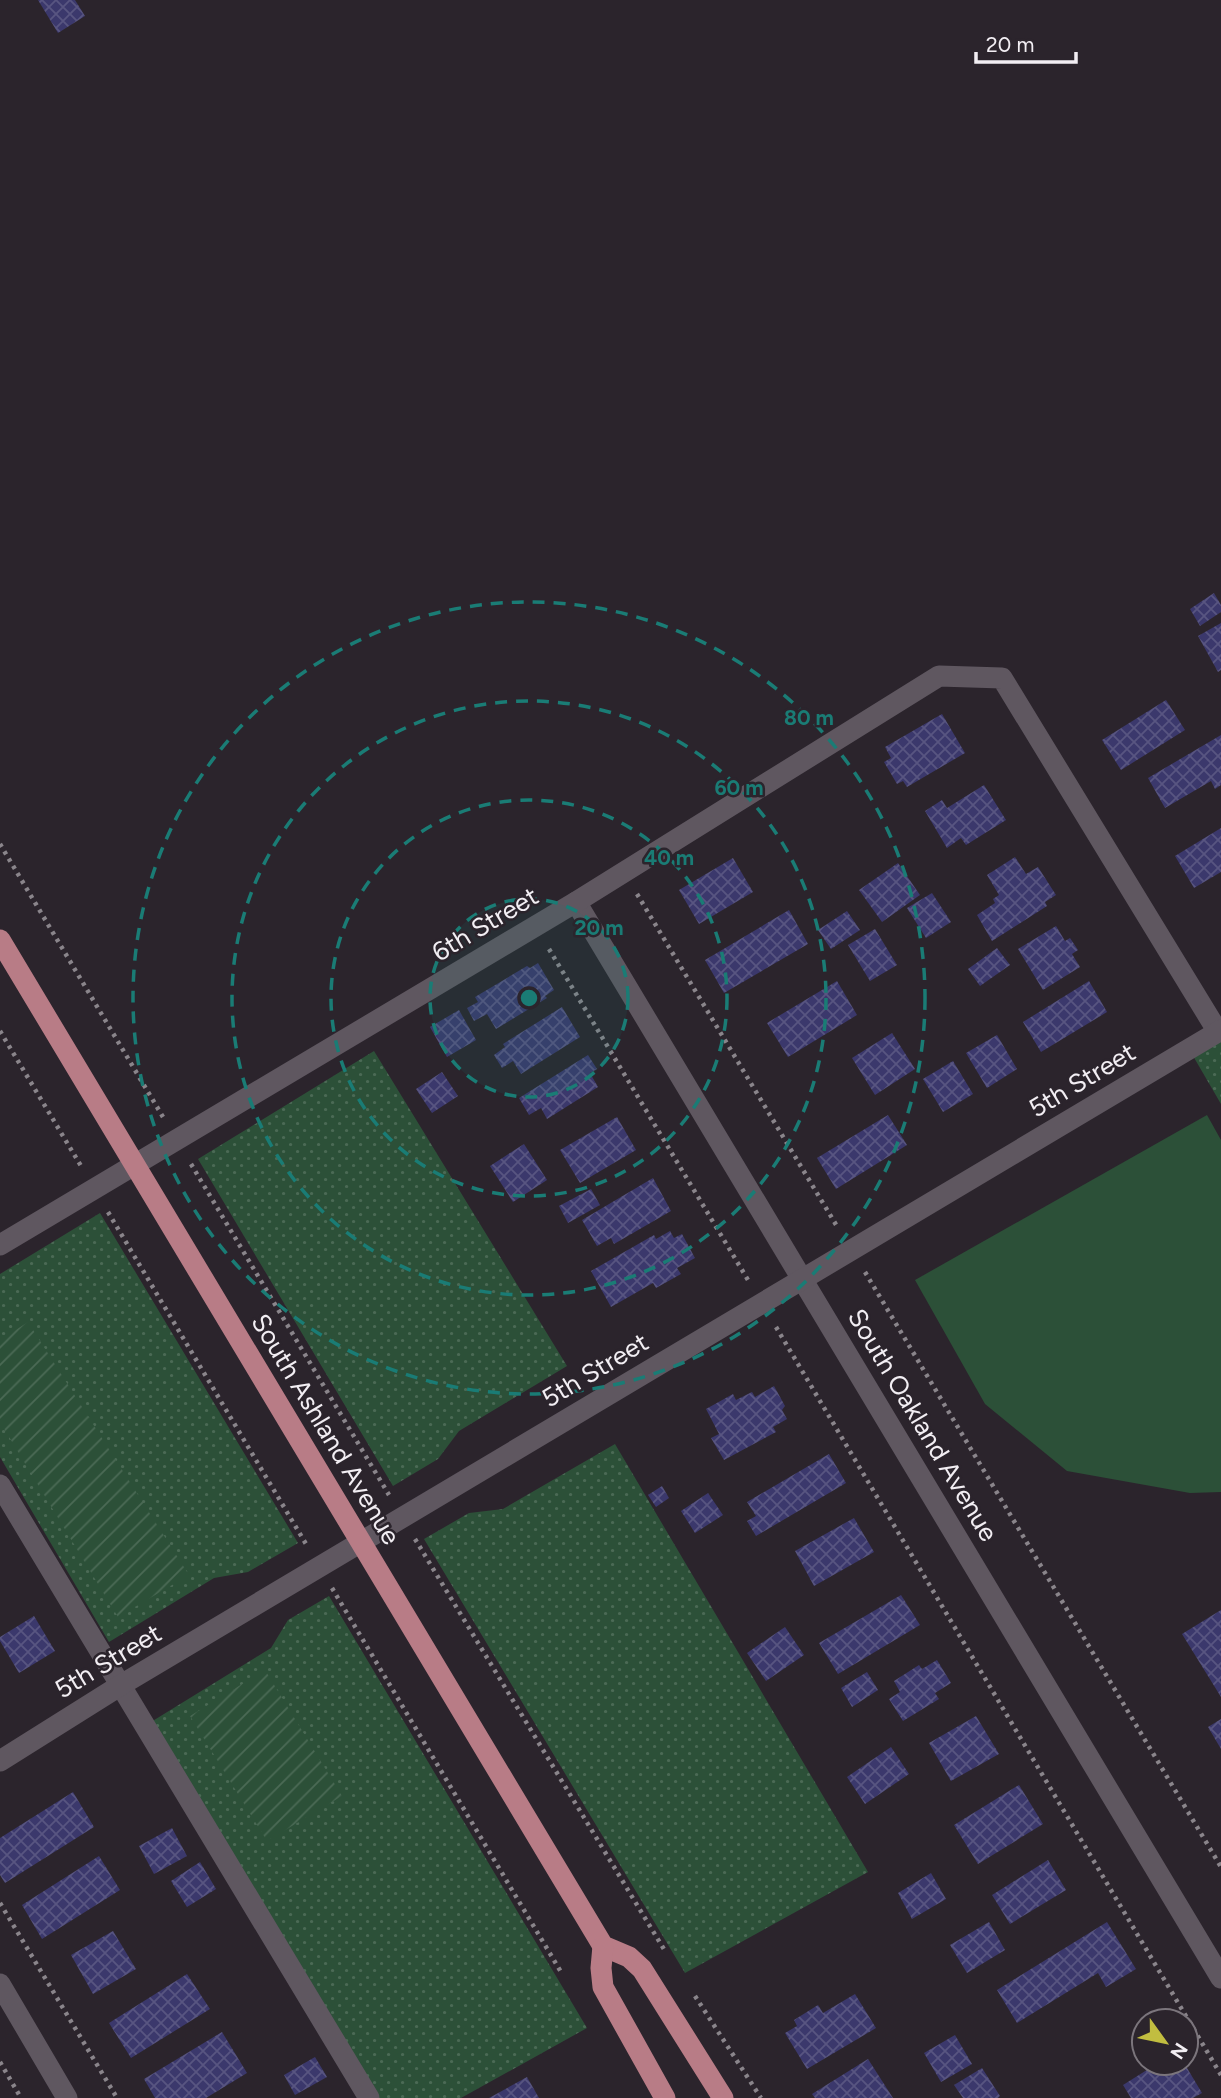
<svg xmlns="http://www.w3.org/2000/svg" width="1221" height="2098" font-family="Figtree,sans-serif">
<defs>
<pattern id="grass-dots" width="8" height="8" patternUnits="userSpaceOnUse" patternTransform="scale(1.75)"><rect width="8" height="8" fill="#2c5038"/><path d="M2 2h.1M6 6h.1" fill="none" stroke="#4b6a55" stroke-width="1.8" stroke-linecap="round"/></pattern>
<pattern id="garden-furrows" width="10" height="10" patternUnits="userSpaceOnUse" patternTransform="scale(1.75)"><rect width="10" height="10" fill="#2c5038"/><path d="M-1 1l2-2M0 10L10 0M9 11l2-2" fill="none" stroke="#4b6a55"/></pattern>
<pattern id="building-cross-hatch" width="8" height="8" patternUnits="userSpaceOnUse" patternTransform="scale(1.75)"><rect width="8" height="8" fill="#3b386c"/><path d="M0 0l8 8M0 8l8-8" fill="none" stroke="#585581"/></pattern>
</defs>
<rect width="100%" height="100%" fill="#2b242c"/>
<g fill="url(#grass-dots)">
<path d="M1221,1030v74l-32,-55z"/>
<path d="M374,1051l193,315 -108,65 -21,28 -45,27 -195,-327z"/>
<path d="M100,1213l198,330 -50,29 -34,6 -105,64 -109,-185v-183z"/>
<path d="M615,1444l253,428 -183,101 -261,-434 45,-26 34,-4z"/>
<path d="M329,1596l258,432 -126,70h-83l-227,-376 120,-74 17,-28z"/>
</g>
<g fill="url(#garden-furrows)">
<path d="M28,1322l161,253 -71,42 -118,-195v-82z"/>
<path d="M265,1670l77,126 -75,45 -77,-125z"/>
</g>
<path fill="#2c5038" d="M1207,1115l14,25v352l-31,1 -123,-22 -82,-67 -70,-124z"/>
<g fill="url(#building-cross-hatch)">
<path d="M38,0h37l10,16 -27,17z"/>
<path d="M1214,593l7,12v7l-21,14 -10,-17z"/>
<path d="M1221,623v47l-3,2 -20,-36z"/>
<path d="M1166,700l19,30 -64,40 -19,-30z"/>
<path d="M942,714l23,39 -58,34 -4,-6 -6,3 -13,-22 7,-4 -6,-11z"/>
<path d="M1221,735v50l-6,4 -4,-8 -46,27 -17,-30z"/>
<path d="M984,785l22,35 -40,25 -5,-7 -14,10 -22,-37 17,-11 5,8z"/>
<path d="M1221,828v44l-27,16 -19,-32z"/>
<path d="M1015,857l11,17 12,-7 18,28 -11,7 2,4 -55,35 -15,-26 18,-12 -2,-4 6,-4 -12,-20z"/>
<path d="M733,858l20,34 -54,32 -20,-34z"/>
<path d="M898,863l22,32 -38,27 -23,-32z"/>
<path d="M932,893l19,29 -25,16 -19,-30z"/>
<path d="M789,910l19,34 -84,49 -19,-33z"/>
<path d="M847,911l13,19 -29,19 -13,-19z"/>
<path d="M1056,926l9,15 5,-3 8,12 -6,4 8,13 -37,23 -25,-41z"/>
<path d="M875,929l22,36 -27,16 -22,-36z"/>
<path d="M997,948l13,17 -30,21 -12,-17z"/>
<path d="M538,963l16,27 -9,6 2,2 -51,31 -9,-15 -13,7 -7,-13 11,-6 -3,-5 52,-31 3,2z"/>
<path d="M837,981l20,34 -69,42 -21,-34z"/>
<path d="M1089,981l18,31 -66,40 -18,-30z"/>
<path d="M562,1007l18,30 -59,37 -8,-13 -11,7 -8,-13 11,-8 -2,-3z"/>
<path d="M459,1010l17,30 -29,17 -17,-30z"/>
<path d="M892,1033l23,36 -40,26 -23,-37z"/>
<path d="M997,1035l20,34 -30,19 -21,-35z"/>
<path d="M588,1055l9,14 -7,4 8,14 -51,32 -6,-11 -12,7 -10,-17z"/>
<path d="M953,1061l20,33 -30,18 -20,-33z"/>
<path d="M442,1072l16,24 -26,17 -16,-24z"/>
<path d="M888,1115l19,30 -71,44 -19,-31z"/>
<path d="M617,1117l19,33 -56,33 -20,-33z"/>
<path d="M524,1144l23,36 -34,22 -23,-36z"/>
<path d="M653,1178l18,33 -57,33 -3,-6 -14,8 -15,-26z"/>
<path d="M591,1189l9,16 -32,18 -9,-17z"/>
<path d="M670,1231l4,7 8,-4 13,24 -18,10 4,6 -25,14 -3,-5 -42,24 -20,-36 63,-36 2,4z"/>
<path d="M774,1386l11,20 -3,4 5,9 -14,8 3,5 -52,28 -13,-22 8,-4 -13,-25 27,-15 3,6 16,-8 3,5z"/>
<path d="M829,1454l17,29 -90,53 -9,-15 9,-5 -9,-14z"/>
<path d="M662,1486l7,12 -13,9 -8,-12z"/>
<path d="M708,1493l15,22 -28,18 -14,-22z"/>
<path d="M854,1518l20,34 -60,34 -19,-35z"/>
<path d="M901,1595l19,30 -82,49 -19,-31z"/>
<path d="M1221,1610v87l-39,-63z"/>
<path d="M34,1616l21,35 -36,22 -19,-32v-4z"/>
<path d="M785,1627l19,28 -38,26 -19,-28z"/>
<path d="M937,1660l14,23 -16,10 4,6 -36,22 -14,-22 11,-7 -6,-11 25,-16 3,4z"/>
<path d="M867,1672l11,18 -26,17 -11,-19z"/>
<path d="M976,1716l23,38 -48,27 -22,-38z"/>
<path d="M1221,1719v30l-13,-22z"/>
<path d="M891,1747l18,27 -44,30 -18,-27z"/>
<path d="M1019,1785l24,39 -65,40 -24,-39z"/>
<path d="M73,1792l21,35 -89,56 -5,-8v-37z"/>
<path d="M172,1828l15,28 -33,18 -15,-28z"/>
<path d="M99,1856l21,34 -78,49 -20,-34z"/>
<path d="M1048,1860l18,30 -56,34 -18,-29z"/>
<path d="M200,1862l16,27 -29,18 -16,-26z"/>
<path d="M931,1873l15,26 -34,20 -14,-26z"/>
<path d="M989,1922l16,28 -38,23 -17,-28z"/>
<path d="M1107,1922l29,47 -30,18 -8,-14 -81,50 -20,-33z"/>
<path d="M113,1931l23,38 -43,25 -22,-39z"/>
<path d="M187,1974l23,35 -79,49 -22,-35z"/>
<path d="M855,1994l21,34 -69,41 -22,-36 12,-7 -3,-6 24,-15 5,8z"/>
<path d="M222,2032l25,41 -41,25h-51l-11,-19z"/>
<path d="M955,2035l17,29 -31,18 -17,-29z"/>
<path d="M315,2057l12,20 -32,18 -11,-20z"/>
<path d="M868,2059l25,39h-78l-3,-4z"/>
<path d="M1158,2063h26l18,30 -9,5h-62l-8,-13z"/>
<path d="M982,2068l18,28 -2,2h-35l-9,-13z"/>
<path d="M527,2077l12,21h-50z"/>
</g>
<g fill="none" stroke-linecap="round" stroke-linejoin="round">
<g stroke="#8a858b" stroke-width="4.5" stroke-dasharray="3.5 5" stroke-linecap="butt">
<path d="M0,844l163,273"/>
<path d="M637,894l201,334"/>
<path d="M549,949l199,331"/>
<path d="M0,1031l81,135"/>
<path d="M191,1164l198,331"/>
<path d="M108,1212l198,332"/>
<path d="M865,1272l356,595"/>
<path d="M776,1327l445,748"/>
<path d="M415,1539l250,412"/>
<path d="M332,1588l229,384"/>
<path d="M0,1903l117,195"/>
<path d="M695,1996l66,102"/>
<path d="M0,2062l21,36"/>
</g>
<g stroke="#5f5760" stroke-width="21">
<path d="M576,902l645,1076"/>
<path d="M0,1245l576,-343 363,-226 63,2 216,354"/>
<path d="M0,1485l369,613"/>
<path d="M0,1761l121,-76 1100,-655"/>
<path d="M0,1984l67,114"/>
</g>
<g stroke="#b87c86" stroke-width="21">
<path d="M0,940l603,1006 26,11 13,12 81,129"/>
<path d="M603,1946l-2,22 2,19 62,111"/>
</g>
</g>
<circle cx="529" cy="998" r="99" fill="#1a7c75" fill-opacity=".12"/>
<g fill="none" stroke="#1a7c75" stroke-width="3.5" stroke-dasharray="12 9">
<circle cx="529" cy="998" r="99"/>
<circle cx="529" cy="998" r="198"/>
<circle cx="529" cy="998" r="297"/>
<circle cx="529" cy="998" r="396"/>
</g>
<g text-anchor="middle" stroke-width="5" stroke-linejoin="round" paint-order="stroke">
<g font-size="26" fill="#f2eef3" stroke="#2b242c">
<text transform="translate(485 924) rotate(-31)" y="9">6th Street</text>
<text transform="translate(1082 1080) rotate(-31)" y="9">5th Street</text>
<text transform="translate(595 1370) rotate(-31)" y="9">5th Street</text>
<text transform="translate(923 1425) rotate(59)" y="9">South Oakland Avenue</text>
<text transform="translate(326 1429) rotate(59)" y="9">South Ashland Avenue</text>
<text transform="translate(108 1661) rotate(-31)" y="9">5th Street</text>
</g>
</g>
<circle cx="529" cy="998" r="10" fill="#1a7c75" stroke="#2b242c" stroke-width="3.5"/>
<g font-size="21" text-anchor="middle" font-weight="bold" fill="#1a7c75" stroke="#2b242c" stroke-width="5" stroke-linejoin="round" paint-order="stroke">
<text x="809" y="725">80 m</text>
<text x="739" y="795">60 m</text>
<text x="669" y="865">40 m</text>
<text x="599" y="935">20 m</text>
</g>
<g transform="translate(1165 2042) rotate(123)"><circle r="33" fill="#2b242c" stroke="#7b757c" stroke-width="2"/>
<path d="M0-5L12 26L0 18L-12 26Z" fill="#c1bd40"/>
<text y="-10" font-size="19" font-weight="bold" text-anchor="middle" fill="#f2eef3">N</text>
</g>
<path d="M976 52v10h100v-10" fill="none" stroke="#f2eef3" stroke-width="3.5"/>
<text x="986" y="52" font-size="21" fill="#f2eef3" stroke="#2b242c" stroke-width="5" paint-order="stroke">20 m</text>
</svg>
